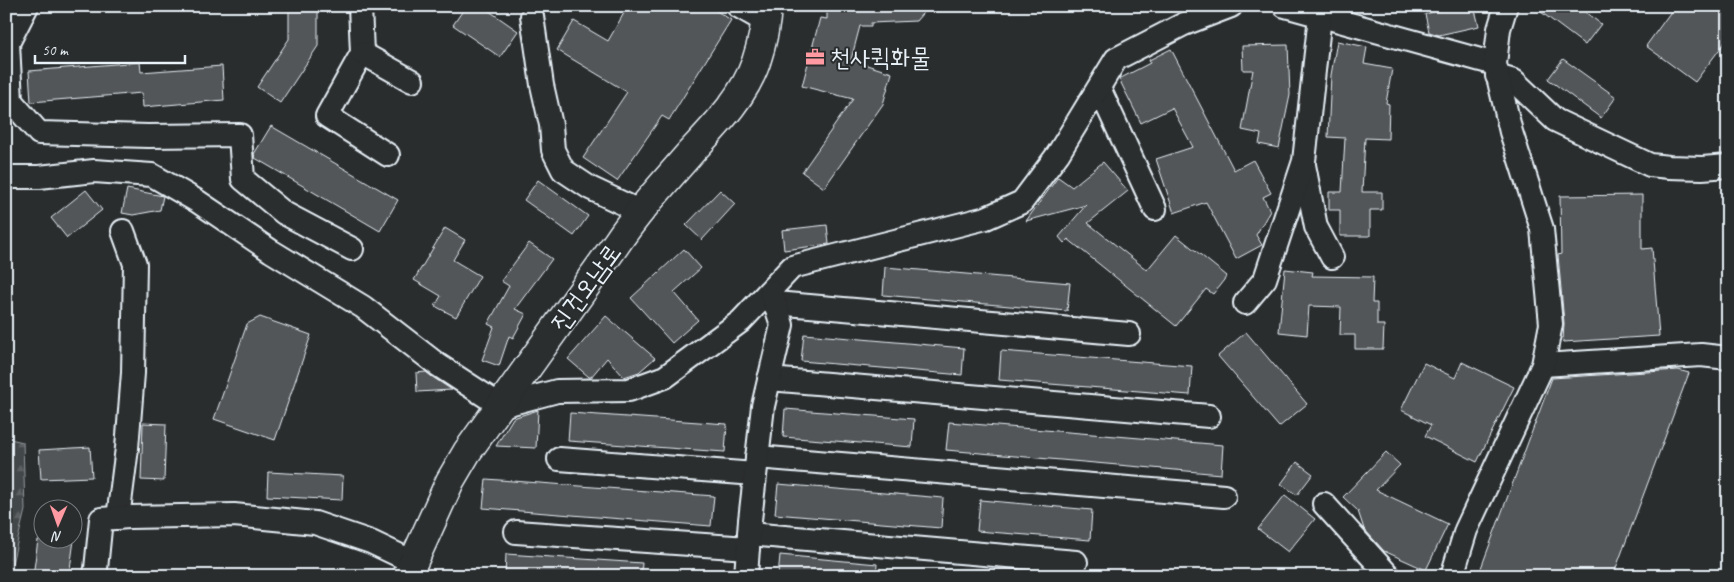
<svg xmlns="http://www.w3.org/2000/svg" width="1734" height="582" font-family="Caveat,'Poor Story',sans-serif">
<defs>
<pattern id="forest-firs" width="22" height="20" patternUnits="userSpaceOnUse" patternTransform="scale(1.25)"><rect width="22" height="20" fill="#424648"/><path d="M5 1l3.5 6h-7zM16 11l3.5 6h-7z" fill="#5d6163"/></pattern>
</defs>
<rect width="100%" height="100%" fill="#2a2d2e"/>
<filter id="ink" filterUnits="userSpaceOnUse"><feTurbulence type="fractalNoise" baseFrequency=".02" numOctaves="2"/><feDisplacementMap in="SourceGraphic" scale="10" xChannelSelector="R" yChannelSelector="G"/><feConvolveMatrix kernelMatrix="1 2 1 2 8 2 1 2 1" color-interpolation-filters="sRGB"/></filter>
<g filter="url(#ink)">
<path fill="url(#forest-firs)" stroke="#959ca0" d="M6,438l17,4 2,68 -16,66h-3z"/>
<g fill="#535759" stroke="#e8f1f8">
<path d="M289,6h29v40l-38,57 -23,-16 32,-48z"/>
<path d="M466,6h16l36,25 -18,26 -47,-32z"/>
<path d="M628,6h81l22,14 -62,100 -7,-4 -45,65 -34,-23 44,-66 -70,-42 17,-29 34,20z"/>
<path d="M827,6h102l-13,15 -45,2v3h-11l-9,34 41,13 -9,31 -59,84 -22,-16 51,-73 -51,-13 18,-68 7,1z"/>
<path d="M1458,6h16l5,20 -40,9 -10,-3 -4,-18z"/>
<path d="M1533,6h44l24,18 -16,21z"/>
<path d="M1675,6h53v32l-33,44 -49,-36z"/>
<path d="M1337,41l30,6 -3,17 28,5 -6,34 3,1 -1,35 -23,-1 -3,54h20v18h-12v26h-30v-26h-11v-18h13l3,-54 -17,-1 3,-62z"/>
<path d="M1288,45l2,50 -11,53 -20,-4 2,-10 -19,-4 11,-60h-10l-1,-24z"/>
<path d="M1171,49l63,121 19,-10 18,33 -8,4 7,14 -14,24 6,10 -26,14 -30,-57 -32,11 -18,-54 37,-12 -21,-39 -31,15 -22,-44 31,-16 -1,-3z"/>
<path d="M1563,59l53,38 -15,21 -53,-39z"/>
<path d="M140,62l1,10 81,-6 2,34 -81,7 -1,-14 -111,9 -2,-31z"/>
<path d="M271,126l127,74 -18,31 -125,-73 -1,-4z"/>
<path d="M1103,162l25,29 -40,32 59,47 29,-35 51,41 -14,18 -7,-5 -30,37 -108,-87 -4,4 -5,-6 27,-32 -60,16 32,-44 14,10z"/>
<path d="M538,180l50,36 -14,20 -50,-36z"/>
<path d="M127,189l36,7 -3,14 -27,5 -11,-2z"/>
<path d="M86,190l16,20 -35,28 -16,-20z"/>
<path d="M720,190l15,14 -33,36 -16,-15z"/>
<path d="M1642,195v54l10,-1 7,88 -96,6 1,-19 -6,-68 3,-1 -1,-58z"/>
<path d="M827,225l2,19 -45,6 -2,-20z"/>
<path d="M445,228l20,12 -12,20 27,16 -24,41 -21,-11 6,-10 -27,-16z"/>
<path d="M529,243l23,16 -37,50 11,5 -13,24 -4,-2 -10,30 -17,-6 12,-33 -6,-3 21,-38 -8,-5z"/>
<path d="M684,249l17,19 -27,24 24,28 -26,23 -41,-45z"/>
<path d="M885,267l185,16 -3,28 -184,-16z"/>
<path d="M1285,269l28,3 -1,4 61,1 -1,26h5v22h7l-1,24h-28v-14h-15l1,-28 -32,-1 -2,29 -28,-3z"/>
<path d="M606,316l49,42 -16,14 -15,5 -17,-19 -16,19h-2l-21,-18z"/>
<path d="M260,317l51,18 -36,105 -61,-21 33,-95z"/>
<path d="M1246,332l61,72 -28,23 -61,-71z"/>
<path d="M804,334l160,14 -2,27 -161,-14z"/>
<path d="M1001,351l191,15 -2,29 -191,-15z"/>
<path d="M1462,362l52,25 -37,75 -52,-26 6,-11 -30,-15 23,-47 31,15z"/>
<path d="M1678,370l11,3 -76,203h-135l74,-198z"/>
<path d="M426,372l5,4 21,14 -35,2 -1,-19z"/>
<path d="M785,409l129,10 -2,28 -129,-10z"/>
<path d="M538,410l-2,38 -40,-2 17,-28z"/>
<path d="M570,413l157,11 -2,28 -157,-11z"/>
<path d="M949,422l274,23 -2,29 -275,-24z"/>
<path d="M143,423l23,1 -2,57 -23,-1z"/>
<path d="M90,447l2,30 -51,2 -2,-29z"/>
<path d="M1386,452l14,13 -24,25 72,34 -22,46 -42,-19 -20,-22 -6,-18 -15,-14z"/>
<path d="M1297,462l16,12 -16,21 -16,-11z"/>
<path d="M268,472l75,4 -1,24 -75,-4z"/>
<path d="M486,479l228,17 -3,30 -228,-18z"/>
<path d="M778,484l165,14 -2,30 -166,-14z"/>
<path d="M1285,495l30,24 -27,33 -30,-23z"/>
<path d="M980,500l112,10 -2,30 -113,-9z"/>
<path d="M38,540h36l-5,36h-36z"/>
<path d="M506,554l136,9 -1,13h-136z"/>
<path d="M780,555l97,9 -1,12h-98z"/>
</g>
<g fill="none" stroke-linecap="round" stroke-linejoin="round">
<g stroke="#e8f1f8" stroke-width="26">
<g id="minor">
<path d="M27,6l-19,37 3,58 28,32 109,3 92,-1 3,44 41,34 68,36"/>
<path d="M360,6l2,47 -35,63 61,39"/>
<path d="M738,6l28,16"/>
<path d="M1285,6l210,58"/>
<path d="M532,16l10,69 9,40 2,25 10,20 27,18 49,23"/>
<path d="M362,53l50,28"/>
<path d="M1497,76l17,5 41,39 95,45 19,2 33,1 26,-2"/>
<path d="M1099,88l56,121"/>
<path d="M1304,165l12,62 16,30"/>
<path d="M6,177h33l55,-6 58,4 45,26 74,50 92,56 75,58 63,41 56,-15 72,-1 36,-13 76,-56 51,-54 194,-49 36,-16 36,-48 58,-95 68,-35 47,-18"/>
<path d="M775,303l354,31"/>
<path d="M1245,303l20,-24 39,-118 16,-145"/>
<path d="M1543,365l158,-10 27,3"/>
<path d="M769,379l440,37"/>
<path d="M757,457l467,39"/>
<path d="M559,459l196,15"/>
<path d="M1324,504l65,72"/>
<path d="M118,518l9,-70 6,-75 2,-109 -12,-33"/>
<path d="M516,532l232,16"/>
<path d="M749,534l327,28"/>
<path d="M94,576l2,-7 5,-50 28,-2 105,-2 81,8 56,19 42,20"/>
<path d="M746,576l4,-56 13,-114 19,-81 -11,-34"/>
<path d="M1452,576l14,-46 77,-165 8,-41 -9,-95 -31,-97 -16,-68 4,-35 7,-23"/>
</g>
</g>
<g stroke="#e8f1f8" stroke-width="31">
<path id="major" d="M407,576l43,-95 17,-29 149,-208c22,-33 49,-62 75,-92 24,-26 53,-55 65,-90 6,-18 10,-37 11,-56"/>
</g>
<use href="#minor" stroke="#2a2d2e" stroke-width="22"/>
<use href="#major" stroke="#2a2d2e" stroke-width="28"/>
</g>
</g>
<defs>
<g id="office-bare" transform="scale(1.5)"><path d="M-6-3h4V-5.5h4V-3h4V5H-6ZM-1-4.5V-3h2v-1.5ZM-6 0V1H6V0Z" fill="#ff9aa2" stroke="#2a2d2e" stroke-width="2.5" paint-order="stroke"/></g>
</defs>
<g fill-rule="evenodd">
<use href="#office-bare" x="815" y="57"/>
</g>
<g text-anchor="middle" stroke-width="4" stroke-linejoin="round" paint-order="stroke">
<g font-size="25" fill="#e8f1f8" stroke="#2a2d2e" text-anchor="start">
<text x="830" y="66">천사퀵화물</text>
</g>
<g font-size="25" fill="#e8f1f8" stroke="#2a2d2e">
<text transform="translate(585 287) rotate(-54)" y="9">진건오남로</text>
</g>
</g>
<rect width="1734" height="582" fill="none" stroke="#2a2d2e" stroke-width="25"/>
<rect x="12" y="12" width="1709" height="557" fill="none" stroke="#e8f1f8" stroke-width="2" filter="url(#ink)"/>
<g transform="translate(58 524) rotate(182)"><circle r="24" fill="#2a2d2e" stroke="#767b7f"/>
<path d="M0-4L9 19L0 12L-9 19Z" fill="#ff9aa2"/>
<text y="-8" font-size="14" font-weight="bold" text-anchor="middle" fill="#e8f1f8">N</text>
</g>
<path d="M35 55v8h150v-8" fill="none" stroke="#e8f1f8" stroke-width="2.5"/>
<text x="42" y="55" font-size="15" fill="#e8f1f8" stroke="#2a2d2e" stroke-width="4" paint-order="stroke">50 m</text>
</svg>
